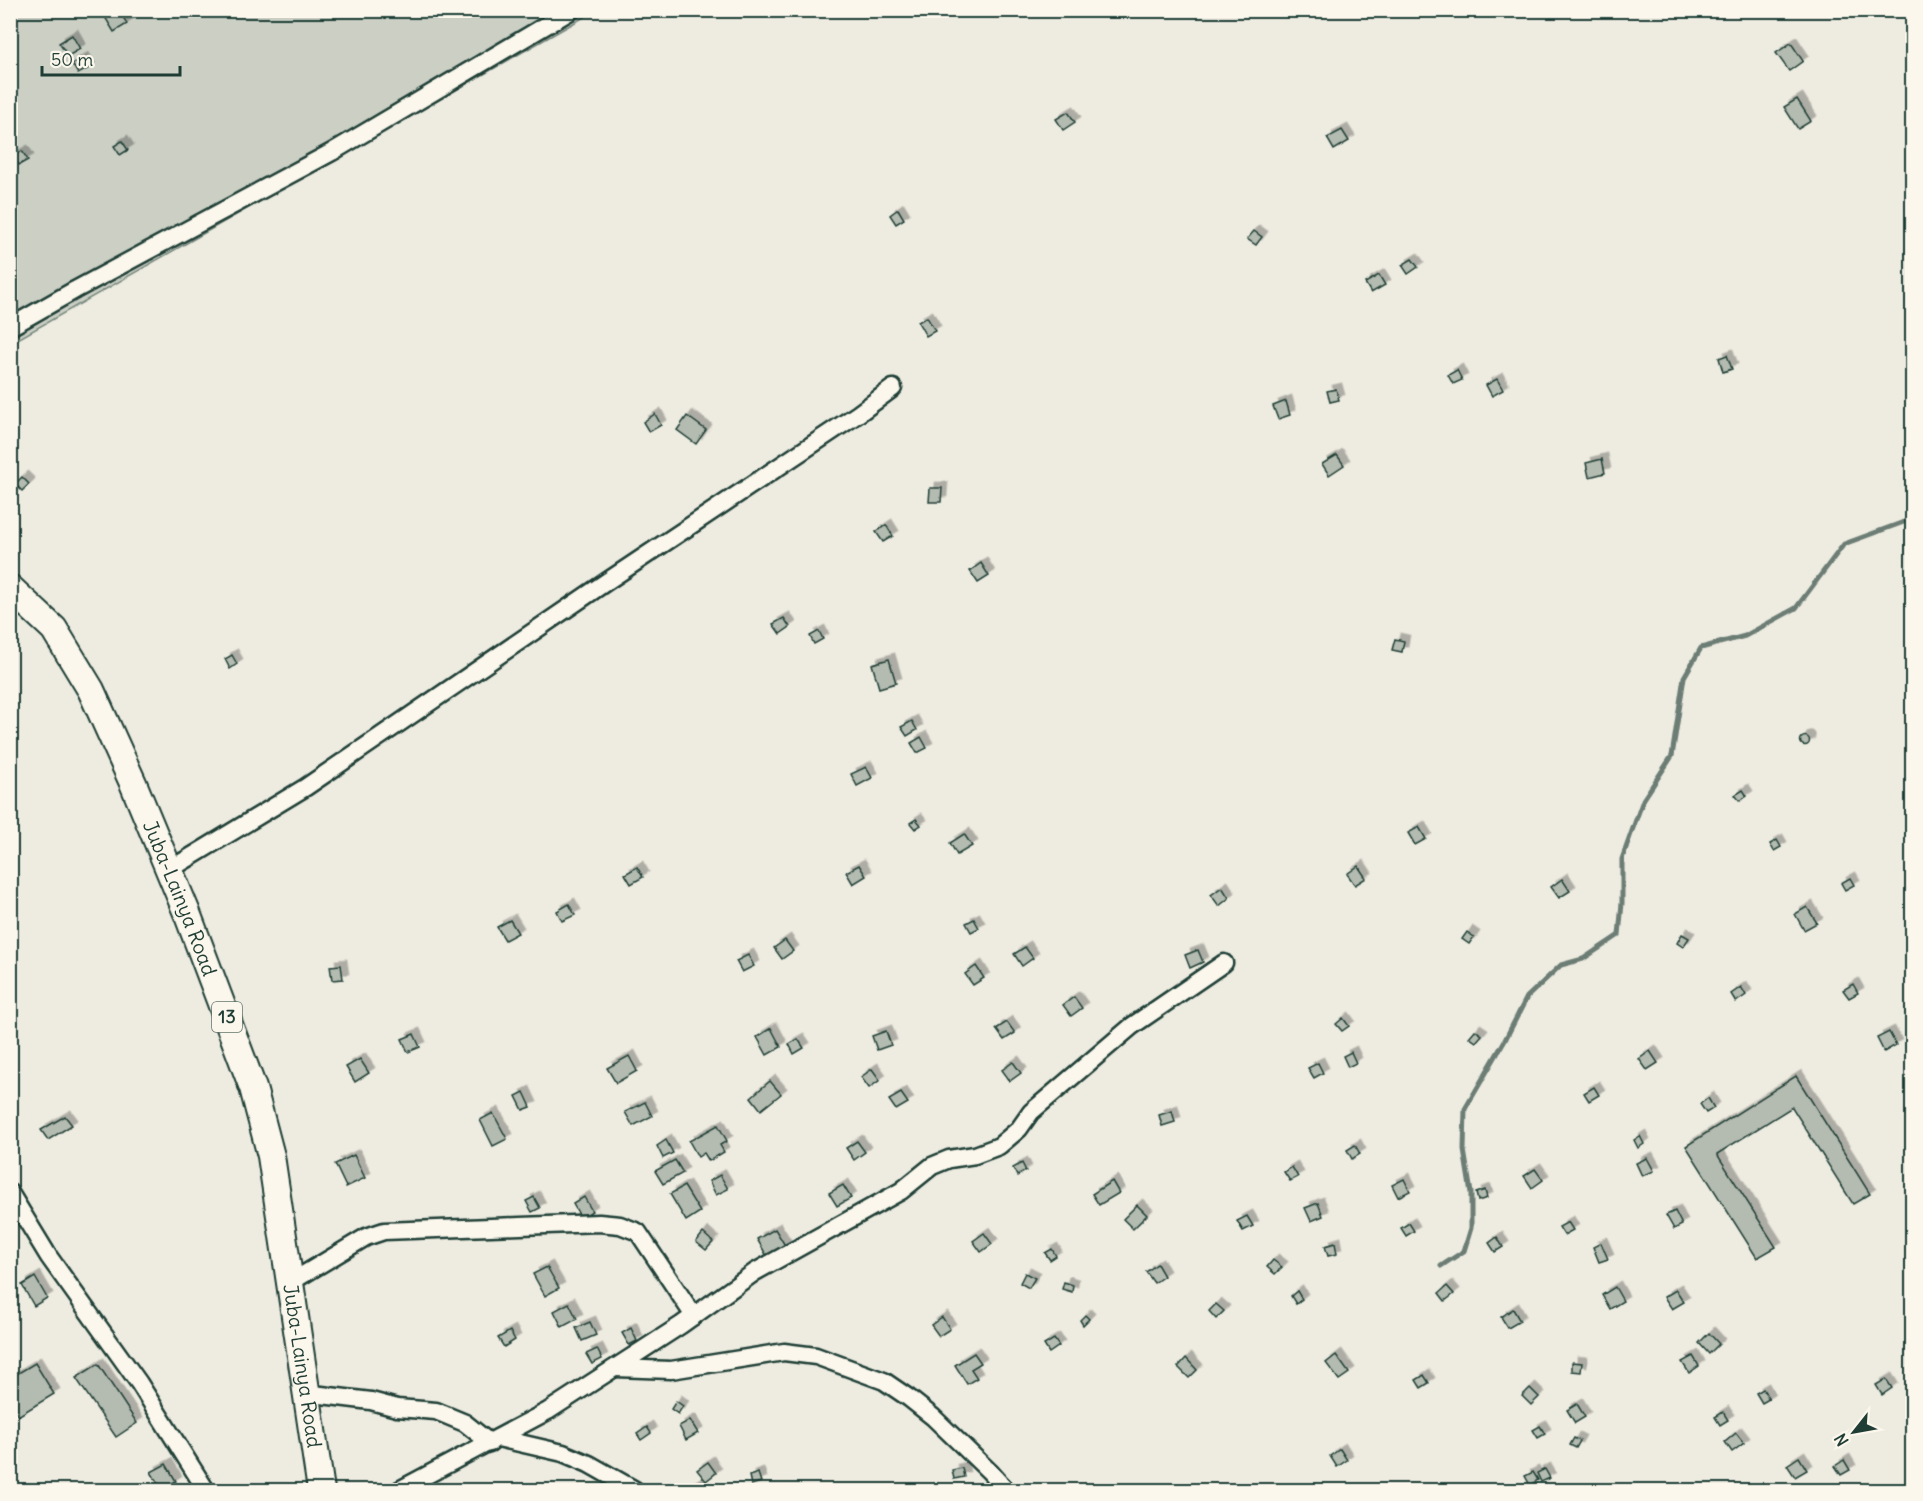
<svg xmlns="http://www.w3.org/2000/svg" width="1923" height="1501" font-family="Delius,sans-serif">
<defs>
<filter id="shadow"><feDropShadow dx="5.5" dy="-5.5" stdDeviation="0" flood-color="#0004"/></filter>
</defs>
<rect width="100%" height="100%" fill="#eeece1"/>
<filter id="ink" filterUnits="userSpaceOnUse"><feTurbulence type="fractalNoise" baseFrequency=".0167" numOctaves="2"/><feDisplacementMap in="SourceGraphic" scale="12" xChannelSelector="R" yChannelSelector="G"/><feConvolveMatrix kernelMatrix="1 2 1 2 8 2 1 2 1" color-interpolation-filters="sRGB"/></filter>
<g filter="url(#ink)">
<path fill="#cbcfc4" stroke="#75867c" stroke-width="1.5" d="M11,11h584l-584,332z"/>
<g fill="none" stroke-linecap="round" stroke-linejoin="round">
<path stroke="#6c7d74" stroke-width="5" d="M1441,1266l23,-15 7,-23v-35l-7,-43 1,-41 39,-67 23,-45 34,-32 22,-6 36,-24 3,-32v-44l21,-59 29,-44 12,-79 17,-29 44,-12 51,-28 48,-64 68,-25"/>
</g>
<g fill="#b4bbb0" stroke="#1f3d34" stroke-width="1.5" filter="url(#shadow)">
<path d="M115,10h4l8,14 -13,8 -9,-15z"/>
<path d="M72,35l8,14 -12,7 -9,-13z"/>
<path d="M1791,43l12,18 -14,10 -13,-18z"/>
<path d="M83,58l6,10 -11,6 -6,-10z"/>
<path d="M1797,99l14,22 -13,8 -14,-22z"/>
<path d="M1068,112l7,10 -12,8 -7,-11z"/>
<path d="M1342,130l7,11 -15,9 -7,-12z"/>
<path d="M122,141l6,9 -8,5 -6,-9z"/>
<path d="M22,151l6,9 -9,5 -6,-9z"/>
<path d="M898,209l6,10 -8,5 -6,-9z"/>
<path d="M1254,231l8,6 -6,8 -9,-6z"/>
<path d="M1412,259l6,8 -10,7 -6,-9z"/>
<path d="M1379,275l6,10 -14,8 -6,-10z"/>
<path d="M927,317l8,14 -9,5 -8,-14z"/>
<path d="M1727,355l5,14 -9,3 -4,-14z"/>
<path d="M1457,370l5,10 -9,4 -5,-9z"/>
<path d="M1497,379l6,11 -11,6 -6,-11z"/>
<path d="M1336,389l3,11 -9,2 -3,-11z"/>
<path d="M1286,401l4,14 -12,4 -5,-13z"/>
<path d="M655,414l6,11 -12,7 -6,-10z"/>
<path d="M687,416l19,14 -10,14 -19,-14z"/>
<path d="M1337,455l7,10 -15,10 -7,-11z"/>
<path d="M1602,459l3,14 -16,4 -3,-14z"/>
<path d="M22,477l7,7 -7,7 -7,-7z"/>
<path d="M930,488h12l-1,14h-12z"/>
<path d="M886,525l7,11 -10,6 -7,-10z"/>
<path d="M981,563l8,13 -11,7 -8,-12z"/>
<path d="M784,618l6,9 -10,7 -7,-10z"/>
<path d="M819,631l4,8 -9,5 -4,-8z"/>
<path d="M1395,639l9,2 -2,11 -10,-2z"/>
<path d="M232,655l5,9 -7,5 -5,-10z"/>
<path d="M889,659l7,24 -17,5 -7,-24z"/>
<path d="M912,721l5,9 -10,6 -6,-9z"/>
<circle cx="1805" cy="741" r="4.5"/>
<path d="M921,737l6,11 -10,5 -6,-10z"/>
<path d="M866,767l6,11 -15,8 -6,-12z"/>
<path d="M1743,790l4,6 -7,5 -5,-6z"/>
<path d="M916,819l5,6 -6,4 -5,-6z"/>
<path d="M1419,827l7,12 -11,6 -7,-12z"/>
<path d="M964,834l8,12 -15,9 -7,-12z"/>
<path d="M1777,840l4,7 -7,4 -4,-7z"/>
<path d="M859,865l7,11 -13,8 -7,-12z"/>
<path d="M1358,866l8,12 -11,7 -8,-11z"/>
<path d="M637,867l6,10 -12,7 -6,-10z"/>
<path d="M1850,878l4,7 -9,5 -4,-7z"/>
<path d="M1562,879l8,12 -11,7 -8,-11z"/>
<path d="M1222,887l7,11 -10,8 -8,-11z"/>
<path d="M569,904l6,11 -13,6 -5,-10z"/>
<path d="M1807,907l10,16 -13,7 -9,-16z"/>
<path d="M974,919l5,9 -8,4 -5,-9z"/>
<path d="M510,920l8,13 -13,7 -8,-13z"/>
<path d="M1467,932l7,5 -5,7 -7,-5z"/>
<path d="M1682,934l7,4 -6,9 -6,-4z"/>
<path d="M785,940l8,11 -11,8 -8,-11z"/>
<path d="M1025,947l8,11 -11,8 -8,-12z"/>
<path d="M1198,950l5,12 -13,6 -5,-13z"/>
<path d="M748,955l6,11 -12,6 -6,-11z"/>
<path d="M341,965l2,14 -11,1 -2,-14z"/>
<path d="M976,966l8,12 -11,7 -8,-11z"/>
<path d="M1853,984l5,9 -9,5 -6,-8z"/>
<path d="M1741,987l5,8 -10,7 -5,-8z"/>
<path d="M1074,997l8,11 -11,8 -8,-11z"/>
<path d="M1343,1018l6,8 -7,5 -6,-7z"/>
<path d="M1007,1022l8,11 -11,7 -8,-11z"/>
<path d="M771,1028l10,19 -14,8 -10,-18z"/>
<path d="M1475,1030l7,5 -6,7 -7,-5z"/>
<path d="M886,1031l5,14 -14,5 -5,-14z"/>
<path d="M1889,1032l7,13 -12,7 -7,-14z"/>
<path d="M414,1034l6,13 -12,5 -6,-13z"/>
<path d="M798,1039l6,9 -10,6 -5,-10z"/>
<path d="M1650,1051l8,12 -11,7 -8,-11z"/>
<path d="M1351,1052l5,11 -8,4 -5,-11z"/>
<path d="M629,1056l8,15 -21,12 -9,-15z"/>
<path d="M360,1059l9,14 -14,9 -9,-15z"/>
<path d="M1013,1062l8,11 -11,8 -8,-11z"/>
<path d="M1318,1063l5,10 -9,5 -6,-10z"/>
<path d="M872,1069l8,11 -11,8 -8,-11z"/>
<path d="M1796,1076l74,118 -17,10 -61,-97 -75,47 59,93 -19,11 -71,-112z"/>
<path d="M770,1081l11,13 -20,16 -10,-13z"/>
<path d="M1594,1087l5,8 -10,6 -5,-8z"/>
<path d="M524,1092l7,15 -8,3 -7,-14z"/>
<path d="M901,1093l7,10 -12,7 -7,-10z"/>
<path d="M1708,1098l6,10 -8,5 -6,-9z"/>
<path d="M645,1102l7,14 -19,10 -8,-14z"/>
<path d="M1172,1111l3,11 -13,4 -3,-11z"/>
<path d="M493,1113l14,26 -14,7 -13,-26z"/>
<path d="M65,1116l7,9 -24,15 -7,-10z"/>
<path d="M718,1125l9,16 -7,4 4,7 -15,9 -5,-8 -6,4 -9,-16z"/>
<path d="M1640,1136l4,8 -6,4 -4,-8z"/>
<path d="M666,1140l7,13 -10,5 -6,-12z"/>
<path d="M857,1141l8,11 -11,8 -8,-12z"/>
<path d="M1355,1145l5,9 -8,5 -5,-9z"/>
<path d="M354,1155l11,23 -19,9 -11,-23z"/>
<path d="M1647,1158l7,13 -12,5 -6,-13z"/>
<path d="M675,1160l8,13 -20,11 -8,-13z"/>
<path d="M1022,1163l4,8 -9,5 -4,-8z"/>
<path d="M1292,1167l6,10 -8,4 -6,-9z"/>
<path d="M1535,1169l8,11 -11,8 -8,-12z"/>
<path d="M720,1175l8,14 -12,6 -7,-14z"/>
<path d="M1404,1179l6,12 -12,6 -6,-12z"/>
<path d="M1112,1181l7,12 -20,12 -7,-11z"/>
<path d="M843,1185l8,13 -14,8 -8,-13z"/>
<path d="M684,1186l16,26 -14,9 -16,-27z"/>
<path d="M1485,1190l2,8 -9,3 -2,-8z"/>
<path d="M534,1197l6,11 -8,4 -6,-11z"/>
<path d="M584,1197l8,14 -11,7 -8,-14z"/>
<path d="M1318,1203l5,13 -12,5 -6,-13z"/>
<path d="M1137,1205l10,10 -14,14 -10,-10z"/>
<path d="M1675,1211l7,14 -8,4 -8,-14z"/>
<path d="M1247,1216l6,10 -10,5 -6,-10z"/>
<path d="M1568,1222l5,8 -9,5 -5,-8z"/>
<path d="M1409,1223l5,8 -8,5 -5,-8z"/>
<path d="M775,1229l11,18 -18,11 -11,-19z"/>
<path d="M703,1233l10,9 -7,8 -10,-8z"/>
<path d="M984,1233l8,11 -11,8 -8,-11z"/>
<path d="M1497,1237l6,10 -8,5 -6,-9z"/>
<path d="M1335,1243l2,11 -9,2 -3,-10z"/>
<path d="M1601,1243l7,16 -9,3 -6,-15z"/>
<path d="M1052,1249l4,7 -6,4 -5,-7z"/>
<path d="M1273,1260l9,7 -7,7 -8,-7z"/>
<path d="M1157,1264l7,12 -10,7 -8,-11z"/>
<path d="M547,1267l12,21 -14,8 -12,-22z"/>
<path d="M1025,1273l10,5 -6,10 -9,-5z"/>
<path d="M35,1277l12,21 -13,8 -12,-21z"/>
<path d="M1064,1282l9,3 -1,7 -10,-3z"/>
<path d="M1447,1286l7,8 -9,7 -6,-8z"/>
<path d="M1615,1287l8,14 -13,8 -8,-14z"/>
<path d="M1676,1290l8,12 -12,7 -8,-12z"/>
<path d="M1297,1291l5,8 -6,5 -5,-8z"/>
<path d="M569,1303l8,16 -15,8 -8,-16z"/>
<path d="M1216,1304l8,7 -8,8 -7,-8z"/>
<path d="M1513,1309l7,12 -12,7 -7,-11z"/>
<path d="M1085,1315l4,4 -6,6 -3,-5z"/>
<path d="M942,1317l8,12 -11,7 -8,-11z"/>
<path d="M590,1322l6,13 -14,6 -6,-13z"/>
<path d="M631,1328l6,13 -8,4 -7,-12z"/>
<path d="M510,1331l5,9 -11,7 -6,-9z"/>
<path d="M1709,1333l10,11 -10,10 -10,-11z"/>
<path d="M1054,1339l5,7 -10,7 -5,-8z"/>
<path d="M597,1349l5,10 -10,5 -6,-10z"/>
<path d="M974,1353l7,10 -10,6 6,9 -10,6 -12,-19z"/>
<path d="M1336,1355l13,18 -10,7 -13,-17z"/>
<path d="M1693,1356l6,10 -10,7 -7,-11z"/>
<path d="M1186,1358l11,12 -8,8 -11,-11z"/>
<path d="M1572,1362l10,1 -1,9 -9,-1z"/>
<path d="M35,1363l19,31 -36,22 -8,-12v-26z"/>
<path d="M98,1364l39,59 -21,14 -40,-59z"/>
<path d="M1424,1375l5,8 -8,5 -5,-8z"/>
<path d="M1886,1379l6,9 -10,7 -6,-10z"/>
<path d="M1530,1388l9,9 -8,8 -9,-9z"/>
<path d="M1763,1389l6,10 -7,4 -6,-10z"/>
<path d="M676,1401l7,5 -5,8 -7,-5z"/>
<path d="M1577,1404l8,13 -10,6 -8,-13z"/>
<path d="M1723,1412l5,8 -8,5 -5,-8z"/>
<path d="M690,1420l8,13 -12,7 -7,-14z"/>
<path d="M1540,1426l5,8 -7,4 -5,-8z"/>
<path d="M647,1427l4,6 -10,7 -4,-6z"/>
<path d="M1736,1433l8,10 -12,9 -7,-10z"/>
<path d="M1574,1438l6,3 -4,7 -6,-3z"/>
<path d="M1340,1449l7,11 -10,7 -7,-11z"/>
<path d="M1799,1457l8,13 -12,7 -8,-12z"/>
<path d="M1844,1460l6,10 -9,5 -6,-9z"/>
<path d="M708,1462l8,11 -10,8 -9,-11z"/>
<path d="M166,1464l10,17 -14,9 -11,-18z"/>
<path d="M962,1468l2,9 -10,2 -2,-9z"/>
<path d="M1545,1469l5,9 -9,4 -4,-9z"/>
<path d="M1533,1472l5,8 -8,5 -5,-9z"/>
<path d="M758,1473l3,9 -10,3 -2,-9z"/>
<path d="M697,1483l4,7h-12l-1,-2z"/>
</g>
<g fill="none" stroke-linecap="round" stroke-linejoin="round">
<g stroke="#1f3d34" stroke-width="21">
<g id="street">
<path d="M10,327l65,-37 257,-138 240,-142"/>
<path d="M169,870l137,-83 300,-205 252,-168 35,-26"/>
<path d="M10,1193l39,64 90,126 67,107"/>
<path d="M291,1282l75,-45 18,-6 215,-8 21,2 18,7 56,84"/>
<path d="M616,1368l55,2 113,-18 32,4 68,25 25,17 24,19 57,55 16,18"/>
<path d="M305,1393l66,8 26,7 39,3 29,12 25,20"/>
<path d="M498,1438l65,15 26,11 46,26"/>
<path d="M399,1490l149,-79 133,-86 74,-53 146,-81 31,-25 17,-7 26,-4 24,-9 20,-17 12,-17 101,-86 92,-63"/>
</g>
</g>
<g stroke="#1f3d34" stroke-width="30">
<g id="primary">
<path id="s1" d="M10,588l44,41 37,61 42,93 54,130 66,175 18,68 50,334"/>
</g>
</g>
<use href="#street" stroke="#fbf7ec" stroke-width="16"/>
<use href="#primary" stroke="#fbf7ec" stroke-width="26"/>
</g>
</g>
<g text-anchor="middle" stroke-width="4.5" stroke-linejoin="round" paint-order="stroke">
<rect fill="#fbf7ec" stroke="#61756b" stroke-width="1.5" x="212" y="1002" width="30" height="30" rx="4.5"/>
<g font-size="18" font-weight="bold" fill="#1f3d34">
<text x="227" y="1023">13</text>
</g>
<g font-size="20" fill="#1f3d34" stroke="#fbf7ec">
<text dy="7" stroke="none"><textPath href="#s1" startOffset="358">Juba-Lainya Road</textPath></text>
<text dy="7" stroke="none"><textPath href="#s1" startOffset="844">Juba-Lainya Road</textPath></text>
</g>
</g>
<rect width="1923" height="1501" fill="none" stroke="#fbf7ec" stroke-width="36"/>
<rect x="18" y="18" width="1887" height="1465" fill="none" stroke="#1f3d34" stroke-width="2" filter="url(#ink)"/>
<g transform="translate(1854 1432) rotate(239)" stroke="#fbf7ec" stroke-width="4.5" paint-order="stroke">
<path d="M0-4.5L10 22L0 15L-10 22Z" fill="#1f3d34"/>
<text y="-9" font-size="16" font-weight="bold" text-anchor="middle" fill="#1f3d34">N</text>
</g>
<path d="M42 66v9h138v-9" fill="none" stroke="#1f3d34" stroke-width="3"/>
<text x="51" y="66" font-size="18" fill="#1f3d34" stroke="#fbf7ec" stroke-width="4.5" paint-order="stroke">50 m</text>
</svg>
